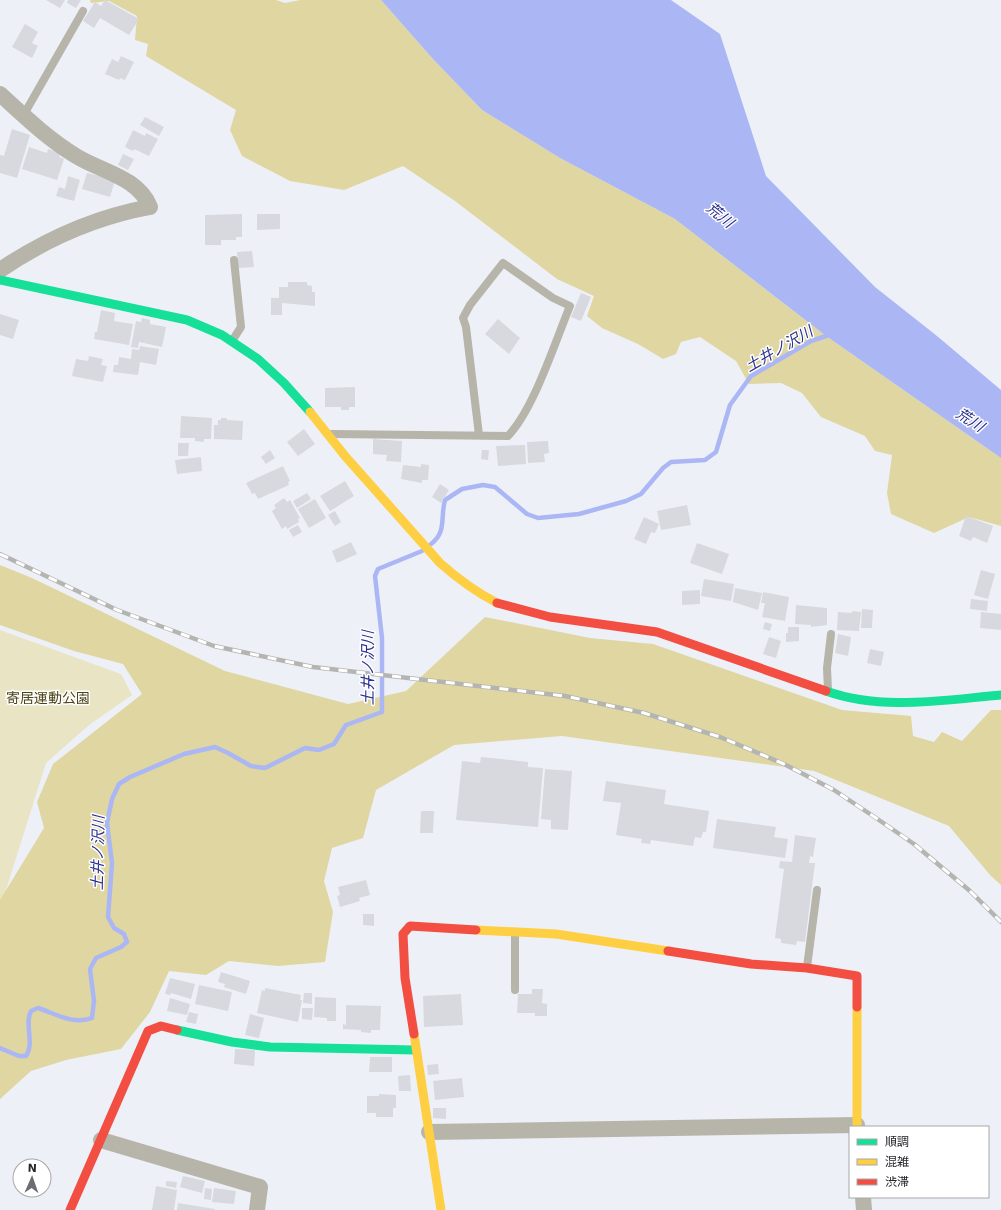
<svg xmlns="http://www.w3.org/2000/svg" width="1001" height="1210" font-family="'DejaVu Sans','Noto Sans JP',sans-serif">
<rect width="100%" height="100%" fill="#eef0f8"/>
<path fill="#e9e4c3" d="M0,630l121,44 11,21 -43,30 -43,38 -46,146z"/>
<g fill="#dfd6a2">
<path d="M90,0h186l9,3 15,-3h81l51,58 50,52 78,48 115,61 151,117 175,122v68l-32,-9 -35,16 -43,-19 -4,-21 5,-38 -17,-4 -10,-15 -44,-19 -19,-24 -21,-10 -32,1 -13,-23 -36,-24 -19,5 -5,12 -13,5 -25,-15 -36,-16 -15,-12 7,-20 -37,-17 -102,-78 -52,-35 -59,24 -54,-9 -48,-25 -12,-26 6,-20 -90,-54 2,-12 -13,-4 2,-24 -28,-15 -18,2z"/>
<path d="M0,565l32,13 193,93 123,33 58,-13 79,-74 105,21 63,6 189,66 69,6 2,20 21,6 8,-10 20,9 29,-31h10v175l-11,-10 -41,-49 -135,-55 -252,-35 -108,9 -78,45 -13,48 -31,10 -8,33 9,31 -8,50 -47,4 -49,-5 -23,14 -37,-4 -19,41 -29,37 -55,11 -35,11 -31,28v-199l44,-72 -7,-26 16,-38 89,-70 -19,-30 -49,-13 -74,-26z"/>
</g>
<path fill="#aab7f4" d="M381,0h290l49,34 46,142 109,111 62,49 64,54v68l-175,-122 -151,-117 -115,-61 -78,-48 -50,-52z"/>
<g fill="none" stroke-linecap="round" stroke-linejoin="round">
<g stroke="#aab7f4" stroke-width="4.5">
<path d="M431,544c16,-12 9,-26 14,-44l17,-11 21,-4 12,2 32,27 11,4 41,-4 47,-13 15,-7 22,-26 8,-6 34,-2 11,-8 14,-47 21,-29 60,-35 21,-7"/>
<path d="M0,1048l19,8h7c9,-13 -2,-31 5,-45l7,-3c18,6 35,17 54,10l2,-17 -4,-32 6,-11 25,-11 6,-5 -3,-8 -10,-6 -6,-11 4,-54 -5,-40 5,-24 7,-15 11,-7 54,-23 31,-7 13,6 23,13 14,2 40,-20 14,2 15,-6 12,-19 36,-13v-74l-7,-62 3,-7 44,-18"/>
</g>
</g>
<g fill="#d7d9df">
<path d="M46,0h19l-5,8z"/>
<path d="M68,0h13l-5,8 -9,-5z"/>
<path d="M105,0l34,19 -10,16 -29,-17 -6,10 -11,-7 12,-19 6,4z"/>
<path d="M25,24l13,8 -6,11 6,3 -6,12 -20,-11z"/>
<path d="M121,56l13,6 -9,18 -5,-2 -1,2 -14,-6 7,-15 6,3z"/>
<path d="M145,117l19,10 -5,9 -19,-11z"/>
<path d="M12,129l18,6 -13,43 -17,-5v-18l4,1z"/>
<path d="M133,130l12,6 1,-3 12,6 -9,17 -15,-7 -1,2 -8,-4z"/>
<path d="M29,147l18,6 1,-4 13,4 -2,4 5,2 -7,21 -35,-11z"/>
<path d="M123,154l11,5 -6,11 -10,-5z"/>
<path d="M87,173l28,7 -5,17 -28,-8z"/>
<path d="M68,176l12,4 -6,21 -18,-5 3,-9 6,2z"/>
<path d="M242,214v23h-6v3h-15v5h-16v-30z"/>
<path d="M257,214h23v15l-23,1z"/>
<path d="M252,251l2,16 -16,1 -1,-16z"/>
<path d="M288,282h19v3l5,1v6h3v14l-33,-3v12h-11v-17h8v-11h9z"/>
<path d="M581,293l10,4 -10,24 -10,-4z"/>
<path d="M101,310l14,3 -1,8 19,3 -4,21 -35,-6 1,-7h2z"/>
<path d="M0,314l19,6 -6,19 -13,-4z"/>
<path d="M142,318l8,2v4l16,3 -4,20 -23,-5 -1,6 -7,-1 5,-26 5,1z"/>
<path d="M498,319l22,19 -11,16 -24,-20z"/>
<path d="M140,346l19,3 -3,16 -16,-3 -2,13 -25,-3 1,-7h4l1,-8 12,2 1,-10 7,1z"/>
<path d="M89,356l14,3 -2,6 6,1 -4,16 -31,-6 4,-17 12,2z"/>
<path d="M355,387v20h-6v3h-8v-3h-16v-19z"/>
<path d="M181,416l31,2 -1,21h-7v3l-9,-1v-3h-15z"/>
<path d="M221,418h6v2l16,1 -1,19 -28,-1v-14h4v-5h3z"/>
<path d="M304,429l11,15 -17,12 -11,-14z"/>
<path d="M373,439l29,2 -1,21 -15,-1 1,-6 -14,-1z"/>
<path d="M548,441l1,12 -5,1 1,8 -17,1 -1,-21z"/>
<path d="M178,443h11l-1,13h-10z"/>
<path d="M525,445l1,19 -28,2 -2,-20z"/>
<path d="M270,450l5,8 -9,6 -5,-7z"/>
<path d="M482,450h7l-1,10 -7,-1z"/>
<path d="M201,457l1,14 -25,3 -2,-14z"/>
<path d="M421,464l8,1 -1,15h-6v3l-21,-4 2,-14 18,2z"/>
<path d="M283,466l7,15 -2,1 1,3 -31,14 -3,-6 -3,1 -6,-11z"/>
<path d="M345,481l9,15 -24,15 -10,-15z"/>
<path d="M440,484l9,6 -8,13 -9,-6z"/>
<path d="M307,493l4,6 -14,9 -4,-7z"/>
<path d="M284,498l3,4 3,-2 10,18 -2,1 1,3 -12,7 -1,-3 -4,3 -10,-18 4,-3 -2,-3z"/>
<path d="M315,499l11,19 -17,10 -11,-19z"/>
<path d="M687,505l4,20 -30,5 -4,-19z"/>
<path d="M335,511l6,11 -6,4 -7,-11z"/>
<path d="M966,516l27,10 -6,17 -14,-6 -2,4 -12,-5z"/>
<path d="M644,517l15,7 -4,9 -4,-1 -5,12 -12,-5z"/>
<path d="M298,525l4,7 -9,5 -4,-7z"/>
<path d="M351,542l6,12 -20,9 -5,-12z"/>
<path d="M697,543l32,11 -7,20 -32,-11z"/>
<path d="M981,570l14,4 -7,25 -14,-4z"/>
<path d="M704,579l30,5 -3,17 -30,-5z"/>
<path d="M735,588l27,5 -4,17 -25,-8z"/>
<path d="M700,590v14l-18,1v-14z"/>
<path d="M763,592l26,5 -4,24 -23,-4 3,-14h-4z"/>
<path d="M971,599l17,2 -1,10 -17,-2z"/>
<path d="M796,605l31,3v17l-16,2v-2l-16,-1z"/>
<path d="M862,609l11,1 -1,18h-11z"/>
<path d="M852,611l9,1 -2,19 -22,-1 1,-18 14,1z"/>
<path d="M981,612l20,2v16l-21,-2z"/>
<path d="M765,622l7,2 -2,7 -7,-2z"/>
<path d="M788,627h11v14l-13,1v-9h2z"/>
<path d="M838,634l13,3 -3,19 -13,-3z"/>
<path d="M769,637l12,4 -5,17 -13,-4z"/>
<path d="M870,649l14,3 -3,14 -14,-3z"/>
<path d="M481,757l47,5v5l15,1 -5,59 -82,-7 6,-59 18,2z"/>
<path d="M545,769l27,2 -4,59 -17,-1v-9l-10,-1z"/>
<path d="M606,781l60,9 -2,14 45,7 -3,21h-3l-2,6 -6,-1 -2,9 -42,-6 -1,4 -9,-1 1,-4 -26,-4 5,-32 -18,-2z"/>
<path d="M421,811h13l-1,22h-13z"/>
<path d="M717,819l59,8 -2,10 14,2 -3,19 -72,-10z"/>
<path d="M795,835l21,3 -3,19 -3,-1 -1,7h6l-10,79 -8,-1 -1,4 -15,-2v-4l-6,-1 9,-69 -5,-1 1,-7 12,1z"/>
<path d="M366,880l4,15 -11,3 1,3 -20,6 -3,-11 3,-1 -2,-8z"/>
<path d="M363,914h11v12l-11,-1z"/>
<path d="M221,972l29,9 -4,13 -22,-7 1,-3 -7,-2z"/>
<path d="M170,978l25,6 -4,15 -20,-6 -1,2 -5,-1z"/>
<path d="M199,985l33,7 -4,19 -33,-7z"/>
<path d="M265,988l36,7 -1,5h2l-4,22 -41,-9 5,-23 3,1z"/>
<path d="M532,989h11l-1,14 5,1v12h-12v-3h-18l1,-19h14z"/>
<path d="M304,993h8v11l-9,-1z"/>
<path d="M461,994l2,31 -39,2 -1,-31z"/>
<path d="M315,997l21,1v23h-9v-3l-13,-1z"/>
<path d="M170,998l20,6 -3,11 -20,-4z"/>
<path d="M346,1005l35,1 -1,24h-9v3l-10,-1v-2l-18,-1v-5l3,1z"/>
<path d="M302,1008h11l-1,12 -10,-1z"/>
<path d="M189,1012l9,2 -2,10 -10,-2z"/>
<path d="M250,1014l14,4 -5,20 -14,-3z"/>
<path d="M235,1049l20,1 -1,16 -20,-2z"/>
<path d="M370,1057h22v15h-23z"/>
<path d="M438,1064l1,10 -11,1 -1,-10z"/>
<path d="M410,1075l1,16h-12l-1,-15z"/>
<path d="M462,1078l2,19 -29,3 -2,-19z"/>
<path d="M379,1094l17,1v13h-3v9h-17v-4h-9v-17h12z"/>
<path d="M433,1108h13v11l-13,-1z"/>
<path d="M183,1176l22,5 -3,12 -22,-6z"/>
<path d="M166,1181l11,1 -1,6 -10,-2z"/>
<path d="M156,1186l21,4 -3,20h-22z"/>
<path d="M205,1188l7,1 -1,11 -7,-1z"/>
<path d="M214,1188l22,3 -2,13 -22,-2z"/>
<path d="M178,1203l37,6v1h-38z"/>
</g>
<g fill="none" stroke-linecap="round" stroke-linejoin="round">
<g stroke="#b7b4aa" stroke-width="8">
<path d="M23,116l60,-105"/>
<path d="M232,341l9,-14 -7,-67"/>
<path d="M332,434l176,2c26,-27 47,-94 62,-130l-17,-8 -50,-35 -33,42 -7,13 3,9 13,108"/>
<path d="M828,690l-1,-22 4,-34"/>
<path d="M807,967l10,-77"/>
<path d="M515,990v-58"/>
</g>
<g stroke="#b7b4aa" stroke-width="16">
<path d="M0,94c24,22 48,45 76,62 26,16 62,21 74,51 -55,10 -104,32 -150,63"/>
<path d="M429,1132l428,-7"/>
<path d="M101,1140l159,47 -3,23"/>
<path d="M863,1197l1,13"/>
</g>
<g stroke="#16e098" stroke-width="9">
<path d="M0,280l187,40 35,15 36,24 26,24 26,29"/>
<path d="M826,691c55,20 117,9 175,4"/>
<path d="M177,1030l55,12 38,5 145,3"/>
</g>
<g stroke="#ffcf43" stroke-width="9">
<path d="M310,412l35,44 95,107c18,16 36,29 57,40"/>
<path d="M476,930l80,4 112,17"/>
<path d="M857,1007v120"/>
<path d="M414,1034l27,176"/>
</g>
<g stroke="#f24e42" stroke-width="9">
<path d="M497,603l53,14 107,15 169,59"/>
<path d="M668,951l83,13 56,4 50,8v31"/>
<path d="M414,1034l-9,-56 -2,-44 7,-8 66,4"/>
<path d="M70,1210l78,-179 13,-5 16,4"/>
</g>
<g stroke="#b4b4b1" stroke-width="4.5">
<path id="rail" d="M0,554l117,56 97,36 99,21 252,29 79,17 76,24 64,27 50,26 42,28 38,26 56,47 31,31"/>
</g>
<use href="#rail" stroke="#fff" stroke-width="3" stroke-dasharray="9" stroke-linecap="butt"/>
</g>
<g text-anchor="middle" stroke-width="3" stroke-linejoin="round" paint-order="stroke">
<g font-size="14" fill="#4c441a" stroke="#fff">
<text x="48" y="703">寄居運動公園</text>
</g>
<g font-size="15" font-style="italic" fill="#2a2f8d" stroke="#fff">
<text transform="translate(720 215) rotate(39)" y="5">荒川</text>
<text transform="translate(779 349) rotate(-30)" y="5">土井ノ沢川</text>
<text transform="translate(970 420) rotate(33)" y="5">荒川</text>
<text transform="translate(368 668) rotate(-90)" y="5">土井ノ沢川</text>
<text transform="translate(98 853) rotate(-89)" y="5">土井ノ沢川</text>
</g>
</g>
<rect x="849" y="1126" width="140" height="72" fill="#ffffff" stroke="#a8a8aa"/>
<rect x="857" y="1139" width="20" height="6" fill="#16e098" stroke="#a8a8aa"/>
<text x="885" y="1146" font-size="12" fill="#25262b">順調</text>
<rect x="857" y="1159" width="20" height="6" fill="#ffcf43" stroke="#a8a8aa"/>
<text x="885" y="1166" font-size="12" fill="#25262b">混雑</text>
<rect x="857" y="1179" width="20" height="6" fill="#f24e42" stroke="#a8a8aa"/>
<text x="885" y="1186" font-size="12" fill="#25262b">渋滞</text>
<g transform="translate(32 1178) rotate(2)"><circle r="19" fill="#ffffff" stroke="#a8a8aa"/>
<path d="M0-3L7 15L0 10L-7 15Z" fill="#6b6d73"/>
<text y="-6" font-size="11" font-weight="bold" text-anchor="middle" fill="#25262b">N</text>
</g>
</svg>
